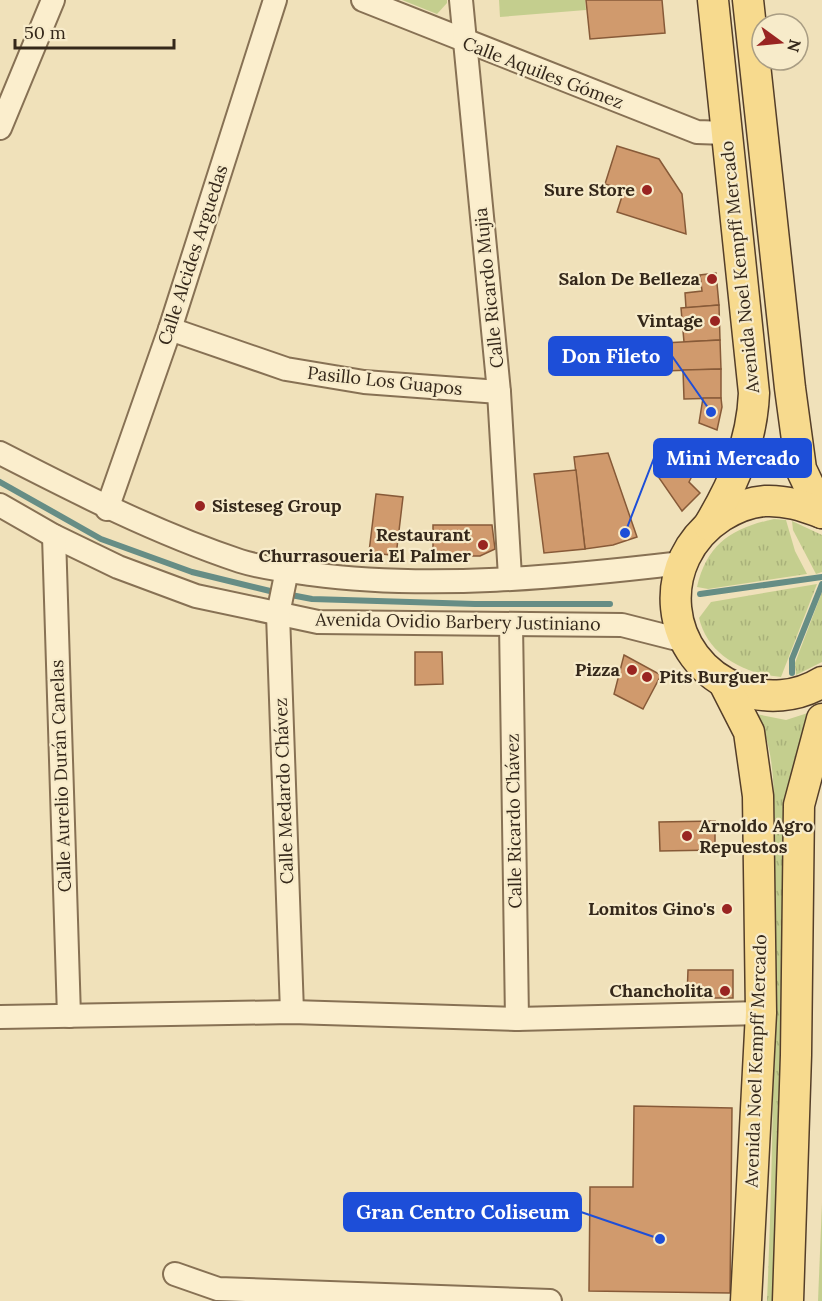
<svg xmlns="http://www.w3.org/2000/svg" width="822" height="1301" font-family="Lora,serif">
<defs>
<pattern id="grass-tufts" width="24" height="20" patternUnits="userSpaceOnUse" patternTransform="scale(1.5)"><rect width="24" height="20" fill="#c4ce8e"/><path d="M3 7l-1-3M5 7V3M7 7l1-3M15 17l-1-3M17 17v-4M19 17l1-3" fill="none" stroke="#a9b17a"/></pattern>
</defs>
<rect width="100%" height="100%" fill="#f0e1ba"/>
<g fill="url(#grass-tufts)">
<path d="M774,519l12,1 9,31 12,23 -99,15 -11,-2c10,-43 35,-59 77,-68z"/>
<path d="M792,521l30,14v37l-6,2 -23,-44z"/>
<path d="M817,584l-36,93c-36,-3 -73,-21 -82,-59l12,-16z"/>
<path d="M822,592v70l-26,13 -1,-12z"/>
<path d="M814,711l-28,293 -10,297h-9c6,-139 8,-278 6,-418 -1,-49 9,-127 -17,-169l30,6z"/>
</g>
<g fill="#c4ce8e">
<path d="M402,0h45v3l-10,11z"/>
<path d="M499,0h86l1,10 -86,7z"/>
<path d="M822,1203v98h-4z"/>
</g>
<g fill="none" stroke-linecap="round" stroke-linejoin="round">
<g stroke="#668d85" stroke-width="6">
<path d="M0,482l101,57 91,33 78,19 42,8 163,5h135"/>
<path d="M700,594l122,-17"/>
<path d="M792,673v-14l30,-75"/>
</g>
</g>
<g fill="#d09a6d" stroke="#875a38" stroke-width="1.5">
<path d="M586,0h76l3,33 -75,6z"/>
<path d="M617,146l42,13 23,35 4,40 -69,-22 7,-22 -19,-6z"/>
<path d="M716,273l3,32 -33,3 -1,-15 17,-2 -2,-16z"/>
<path d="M719,305l1,35 -36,2 -3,-34z"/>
<path d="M720,340l1,29 -57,2 -1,-28z"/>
<path d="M721,369v29l-37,1 -1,-29z"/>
<path d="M703,398h18l1,9 -5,23 -18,-7z"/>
<path d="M673,440l44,18 -5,13 -15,-5 -8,16 11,11 -18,18 -27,-39z"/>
<path d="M608,453l29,84 -24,8 -28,4 -11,-92z"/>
<path d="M576,470l9,79 -41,4 -10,-79z"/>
<path d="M376,494l27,3 -7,59 -27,-4z"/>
<path d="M433,525h59l3,24 -15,7h-47z"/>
<path d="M415,652h27l1,32 -28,1z"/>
<path d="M624,655l37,20 -18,34 -29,-15z"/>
<path d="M715,821v29l-55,1 -1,-29z"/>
<path d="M688,970h45v28h-46z"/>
<path d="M634,1106l98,2 -2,185 -141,-2 1,-104h43z"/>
</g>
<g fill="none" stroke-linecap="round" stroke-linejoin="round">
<g stroke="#877154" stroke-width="26">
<g id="minor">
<path d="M363,0l334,132 29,1"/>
<path d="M461,0l38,392 11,185"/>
<path d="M0,128l53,-128"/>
<path d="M170,329l116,40 78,13 135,10"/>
<path d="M0,453c78,40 156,80 240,108 22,7 48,10 71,13 118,16 252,3 371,-11"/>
<path d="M0,505l54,31 64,31 78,29 122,26 304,3 63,16"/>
<path d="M107,509l63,-180 105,-329"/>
<path d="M54,536l15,480"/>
<path d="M287,570l-9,44 14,398"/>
<path d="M511,624l6,395"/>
<path d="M0,1017l292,-5 225,7 244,-6"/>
<path d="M175,1274l43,15 332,12"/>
</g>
</g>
<g stroke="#543e29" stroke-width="33">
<g id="major">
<path d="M748,0l42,388 11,81 21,44"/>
<path d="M822,513c-19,-7 -36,-13 -57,-12 -15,1 -30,7 -43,15 -69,44 -59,144 17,173 27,11 59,8 83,-7"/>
<path d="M709,525c25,-42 43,-83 45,-132l-41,-393"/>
<path d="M724,683l25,49 9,64 3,217 -15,288"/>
<path d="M788,1301l8,-246 3,-250 23,-86"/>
</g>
</g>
<use href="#minor" stroke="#fbeecd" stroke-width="22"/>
<use href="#major" stroke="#f7da8e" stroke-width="30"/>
</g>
<g fill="#992421" stroke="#f7ebca" stroke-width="2">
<circle cx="647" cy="190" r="6"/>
<circle cx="712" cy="279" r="6"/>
<circle cx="715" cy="321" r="6"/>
<circle cx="200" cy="506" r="6"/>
<circle cx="483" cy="545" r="6"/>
<circle cx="632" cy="670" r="6"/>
<circle cx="647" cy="677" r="6"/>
<circle cx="687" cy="836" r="6"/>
<circle cx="727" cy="909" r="6"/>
<circle cx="725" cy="991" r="6"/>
</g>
<g text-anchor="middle" stroke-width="4.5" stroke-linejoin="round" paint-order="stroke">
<g font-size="18" fill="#35281a" stroke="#f7ebca">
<text transform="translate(543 73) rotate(21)" y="6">Calle Aquiles Gómez</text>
<text transform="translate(193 255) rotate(-72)" y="6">Calle Alcides Arguedas</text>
<text transform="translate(740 267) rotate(-96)" y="6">Avenida Noel Kempff Mercado</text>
<text transform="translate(489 288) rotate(-96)" y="6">Calle Ricardo Mujia</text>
<text transform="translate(385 381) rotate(6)" y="6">Pasillo Los Guapos</text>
<text transform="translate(458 622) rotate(1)" y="6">Avenida Ovidio Barbery Justiniano</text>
<text transform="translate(61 776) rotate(-92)" y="6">Calle Aurelio Durán Canelas</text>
<text transform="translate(284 791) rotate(-92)" y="6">Calle Medardo Chávez</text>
<text transform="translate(514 821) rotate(-91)" y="6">Calle Ricardo Chávez</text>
<text transform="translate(756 1061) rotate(-88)" y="6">Avenida Noel Kempff Mercado</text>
</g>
<g font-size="18" font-weight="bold" fill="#35281a" stroke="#f7ebca" text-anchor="end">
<text x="635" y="196">Sure Store</text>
<text x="700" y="285">Salon De Belleza</text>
<text x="703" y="327">Vintage</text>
<text x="212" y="512" text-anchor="start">Sisteseg Group</text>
<text x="471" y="541">Restaurant<tspan x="471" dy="21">Churrasoueria El Palmer</tspan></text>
<text x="620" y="676">Pizza</text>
<text x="659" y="683" text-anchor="start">Pits Burguer</text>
<text x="699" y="832" text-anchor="start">Arnoldo Agro<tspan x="699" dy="21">Repuestos</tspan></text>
<text x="715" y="915">Lomitos Gino's</text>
<text x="713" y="997">Chancholita</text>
</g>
</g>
<path fill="none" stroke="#1d4ed8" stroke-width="2" d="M711 412L672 356M625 533L654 458M660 1239L581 1212"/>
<g fill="#1d4ed8" stroke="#f7ebca" stroke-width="2">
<circle cx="711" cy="412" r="6"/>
<circle cx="625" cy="533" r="6"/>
<circle cx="660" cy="1239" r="6"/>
</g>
<g fill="#1d4ed8" stroke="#1d4ed8" stroke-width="2">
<rect x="549" y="337" width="123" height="38" rx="6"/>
<rect x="654" y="439" width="157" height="38" rx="6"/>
<rect x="344" y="1193" width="237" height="38" rx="6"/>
</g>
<g font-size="20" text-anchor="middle" font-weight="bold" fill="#fff">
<text x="611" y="363">Don Fileto</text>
<text x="733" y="465">Mini Mercado</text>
<text x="463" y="1219">Gran Centro Coliseum</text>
</g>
<g transform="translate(780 42) rotate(105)"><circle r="28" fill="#f7ebca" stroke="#a99d84" stroke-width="1.5"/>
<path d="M0-4.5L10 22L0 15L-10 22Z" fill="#992421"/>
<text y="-9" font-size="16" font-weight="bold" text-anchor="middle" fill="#35281a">N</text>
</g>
<path d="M15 39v9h159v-9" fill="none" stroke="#35281a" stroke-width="3"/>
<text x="24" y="39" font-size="18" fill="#35281a" stroke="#f7ebca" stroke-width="4.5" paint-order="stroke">50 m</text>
</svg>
